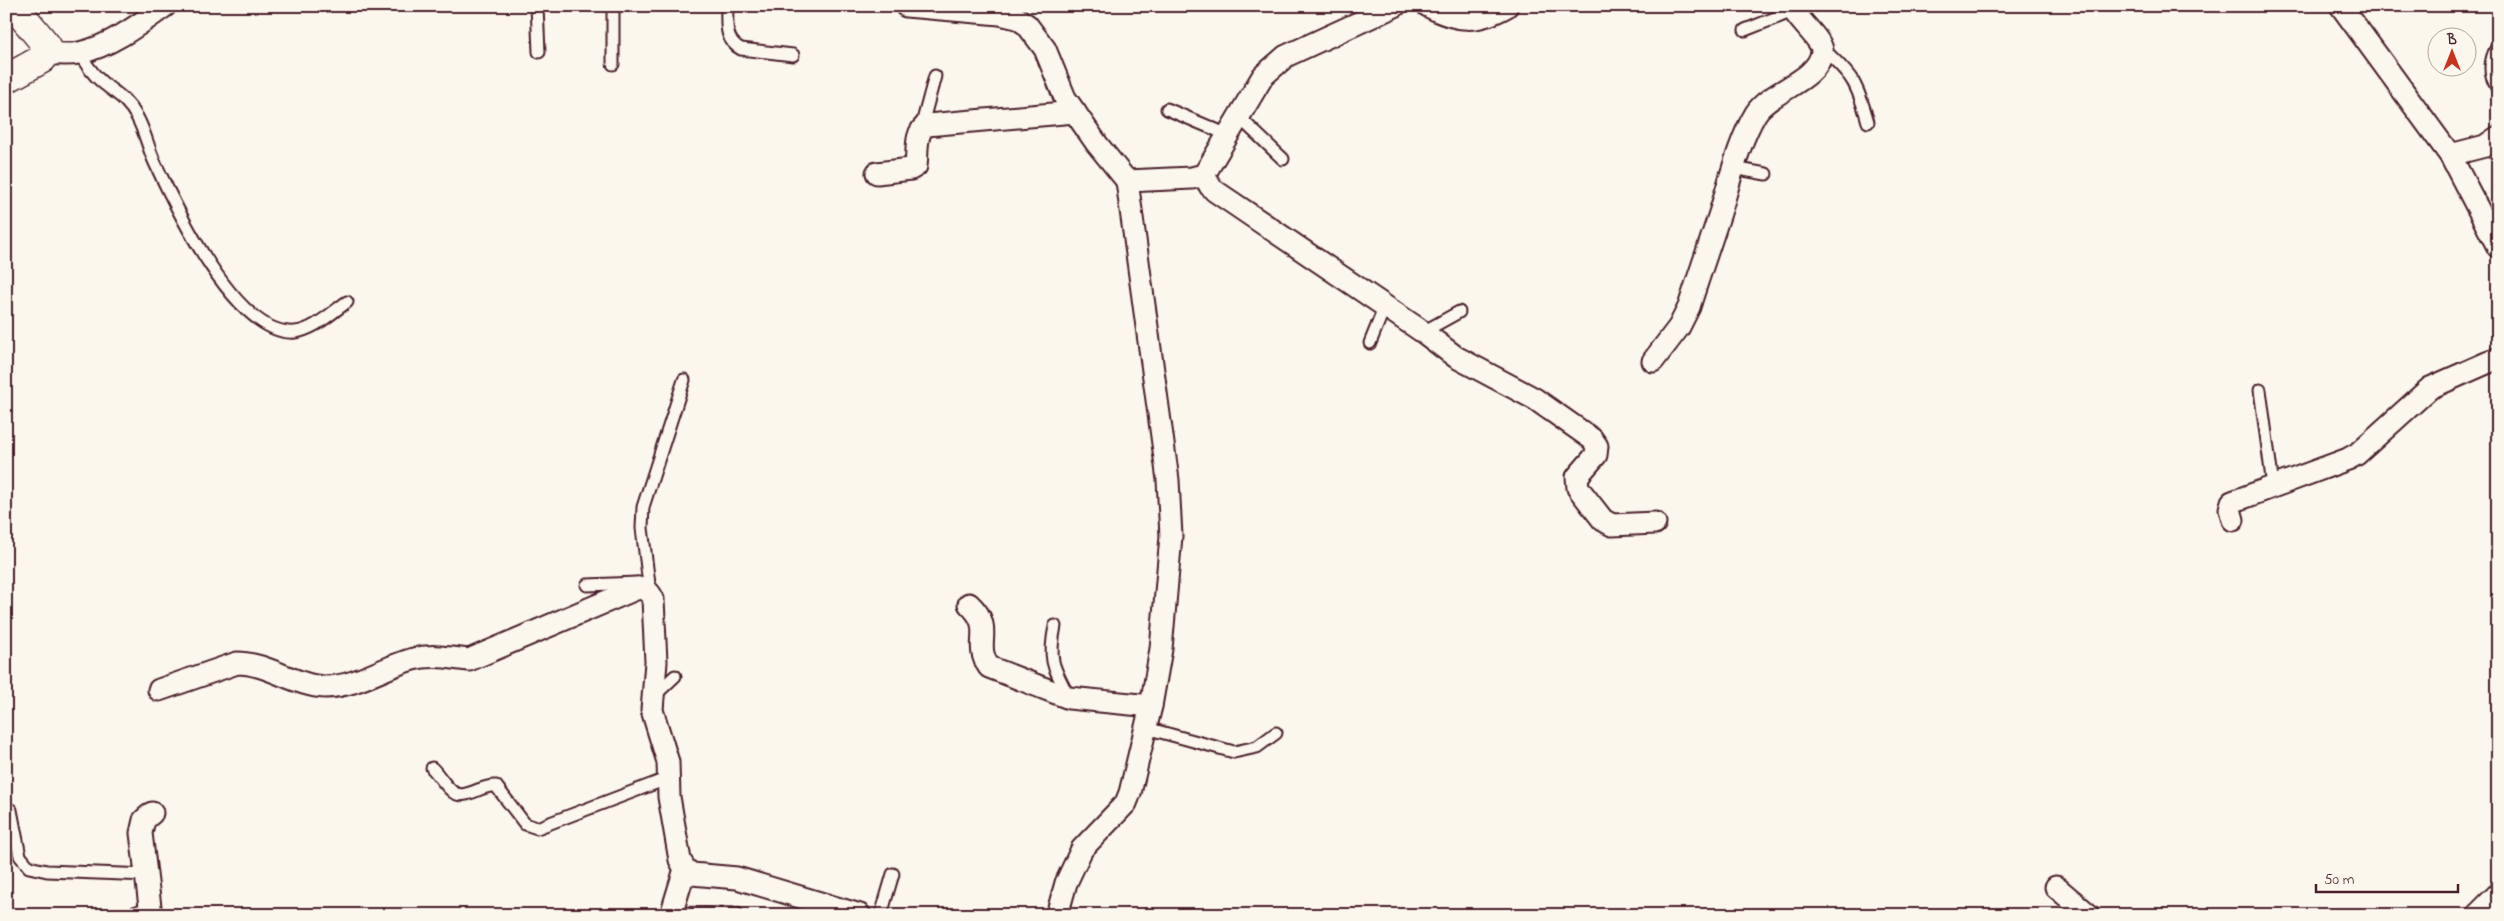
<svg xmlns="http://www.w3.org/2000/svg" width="2504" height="921" font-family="'Indie Flower',sans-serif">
<rect width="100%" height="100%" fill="#fbf7ec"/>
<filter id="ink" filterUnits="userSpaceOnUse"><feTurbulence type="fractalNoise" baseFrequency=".02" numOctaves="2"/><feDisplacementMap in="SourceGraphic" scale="10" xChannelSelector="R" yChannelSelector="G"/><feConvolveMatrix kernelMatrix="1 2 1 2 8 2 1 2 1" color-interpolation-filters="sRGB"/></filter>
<g filter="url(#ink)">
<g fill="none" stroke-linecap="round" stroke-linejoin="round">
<g stroke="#4a1f2b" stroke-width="15">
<g id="lane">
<path d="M537,6l2,46"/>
<path d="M727,6c0,17 -3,34 14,43l52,6"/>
<path d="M1745,30l48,-19"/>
<path d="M2498,45c-9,15 -10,29 0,44"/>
<path d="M1823,49c30,27 34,34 45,73"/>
<path d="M79,53c7,11 14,22 24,30 14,11 25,17 34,34 8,14 11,31 18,46 21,45 82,174 140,169 19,-2 36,-19 52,-30"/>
<path d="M613,64v-58"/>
<path d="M1167,109l61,26"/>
<path d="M1239,117l44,42"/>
<path d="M921,128l14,-52"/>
<path d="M1733,168l33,6"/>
<path d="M2484,220l14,-7"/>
<path d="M1423,332l36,-20"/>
<path d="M1370,343l15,-37"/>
<path d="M2260,390l13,96"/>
<path d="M587,585l50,-2"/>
<path d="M650,592l-8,-64 1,-21 41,-127"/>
<path d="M1055,626c-7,34 -2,41 14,71"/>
<path d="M655,695l20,-19"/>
<path d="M1146,728l88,24 23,-5 19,-14"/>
<path d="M432,768c7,7 13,18 21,24 12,9 29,-8 43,-6l29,38 12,4 132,-50"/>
<path d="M11,810l9,46 9,11 18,4 100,4"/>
<path d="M672,913l65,1"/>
<path d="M129,915l21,-8"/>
<path d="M881,915l12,-41"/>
</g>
</g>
<g stroke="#4a1f2b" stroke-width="25">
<g id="street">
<path d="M906,6l94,8 17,4 10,7 18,24 20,49 32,46 30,37 65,-3 12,-3 59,-99 23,-20 109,-50"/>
<path d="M1428,6c30,16 49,17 79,0"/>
<path d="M2341,6l109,149 48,92"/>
<path d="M47,53c10,1 22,2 32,0 30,-6 61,-29 86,-47"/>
<path d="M2450,155l35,-9 13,-9"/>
<path d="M877,173l34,-4 5,-3c2,-13 -2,-34 11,-41l148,-13"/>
<path d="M1204,175l6,11 5,5 208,141 33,25 79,42 57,40 5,7 -1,9 -19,22 1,11 25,32 9,5 43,-2"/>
<path d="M1653,361l26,-34 10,-20c10,-32 21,-63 31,-94 10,-33 19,-72 36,-100 15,-23 62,-32 66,-61 2,-11 -26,-33 -31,-46"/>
<path d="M2233,520l-3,-11 2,-7 116,-43 9,-5 73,-66 68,-30"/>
<path d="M969,604c27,25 3,39 20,63l80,31 82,8"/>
<path d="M159,690l78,-27c31,0 58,23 88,24 30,0 59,-20 88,-28 19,-5 37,-1 56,1l169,-72c8,1 11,3 15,11l3,63 -4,48 16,52 1,35 11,63 5,9 7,5 45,4 123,37"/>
<path d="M2056,887l33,28"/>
<path d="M151,915l-10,-82 3,-13 8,-7"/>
<path d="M671,915l14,-46"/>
<path d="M1057,915l9,-32 16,-34 44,-46 4,-10 21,-87 10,-57 10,-113 -3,-56 -41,-299"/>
<path d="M2477,915l21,-21"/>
</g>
</g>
<g stroke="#4a1f2b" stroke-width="31">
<path id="secondary" d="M6,79l36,-20 5,-6v-7l-33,-40"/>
</g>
<use href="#lane" stroke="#fbf7ec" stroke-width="11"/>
<use href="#street" stroke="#fbf7ec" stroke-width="21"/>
<use href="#secondary" stroke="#fbf7ec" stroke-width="28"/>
</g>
</g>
<rect width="2504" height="921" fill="none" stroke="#fbf7ec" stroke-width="25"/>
<rect x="12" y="12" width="2479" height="896" fill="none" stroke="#4a1f2b" stroke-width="2" filter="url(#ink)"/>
<g transform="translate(2452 52)"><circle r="24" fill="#fbf7ec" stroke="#b4a19f"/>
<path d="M0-4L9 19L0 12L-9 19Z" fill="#c8321e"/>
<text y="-8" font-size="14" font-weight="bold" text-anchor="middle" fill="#4a1f2b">B</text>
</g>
<path d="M2316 884v8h142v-8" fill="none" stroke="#4a1f2b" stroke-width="2.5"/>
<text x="2324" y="884" font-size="15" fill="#4a1f2b" stroke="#fbf7ec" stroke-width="4" paint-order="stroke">50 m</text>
</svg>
